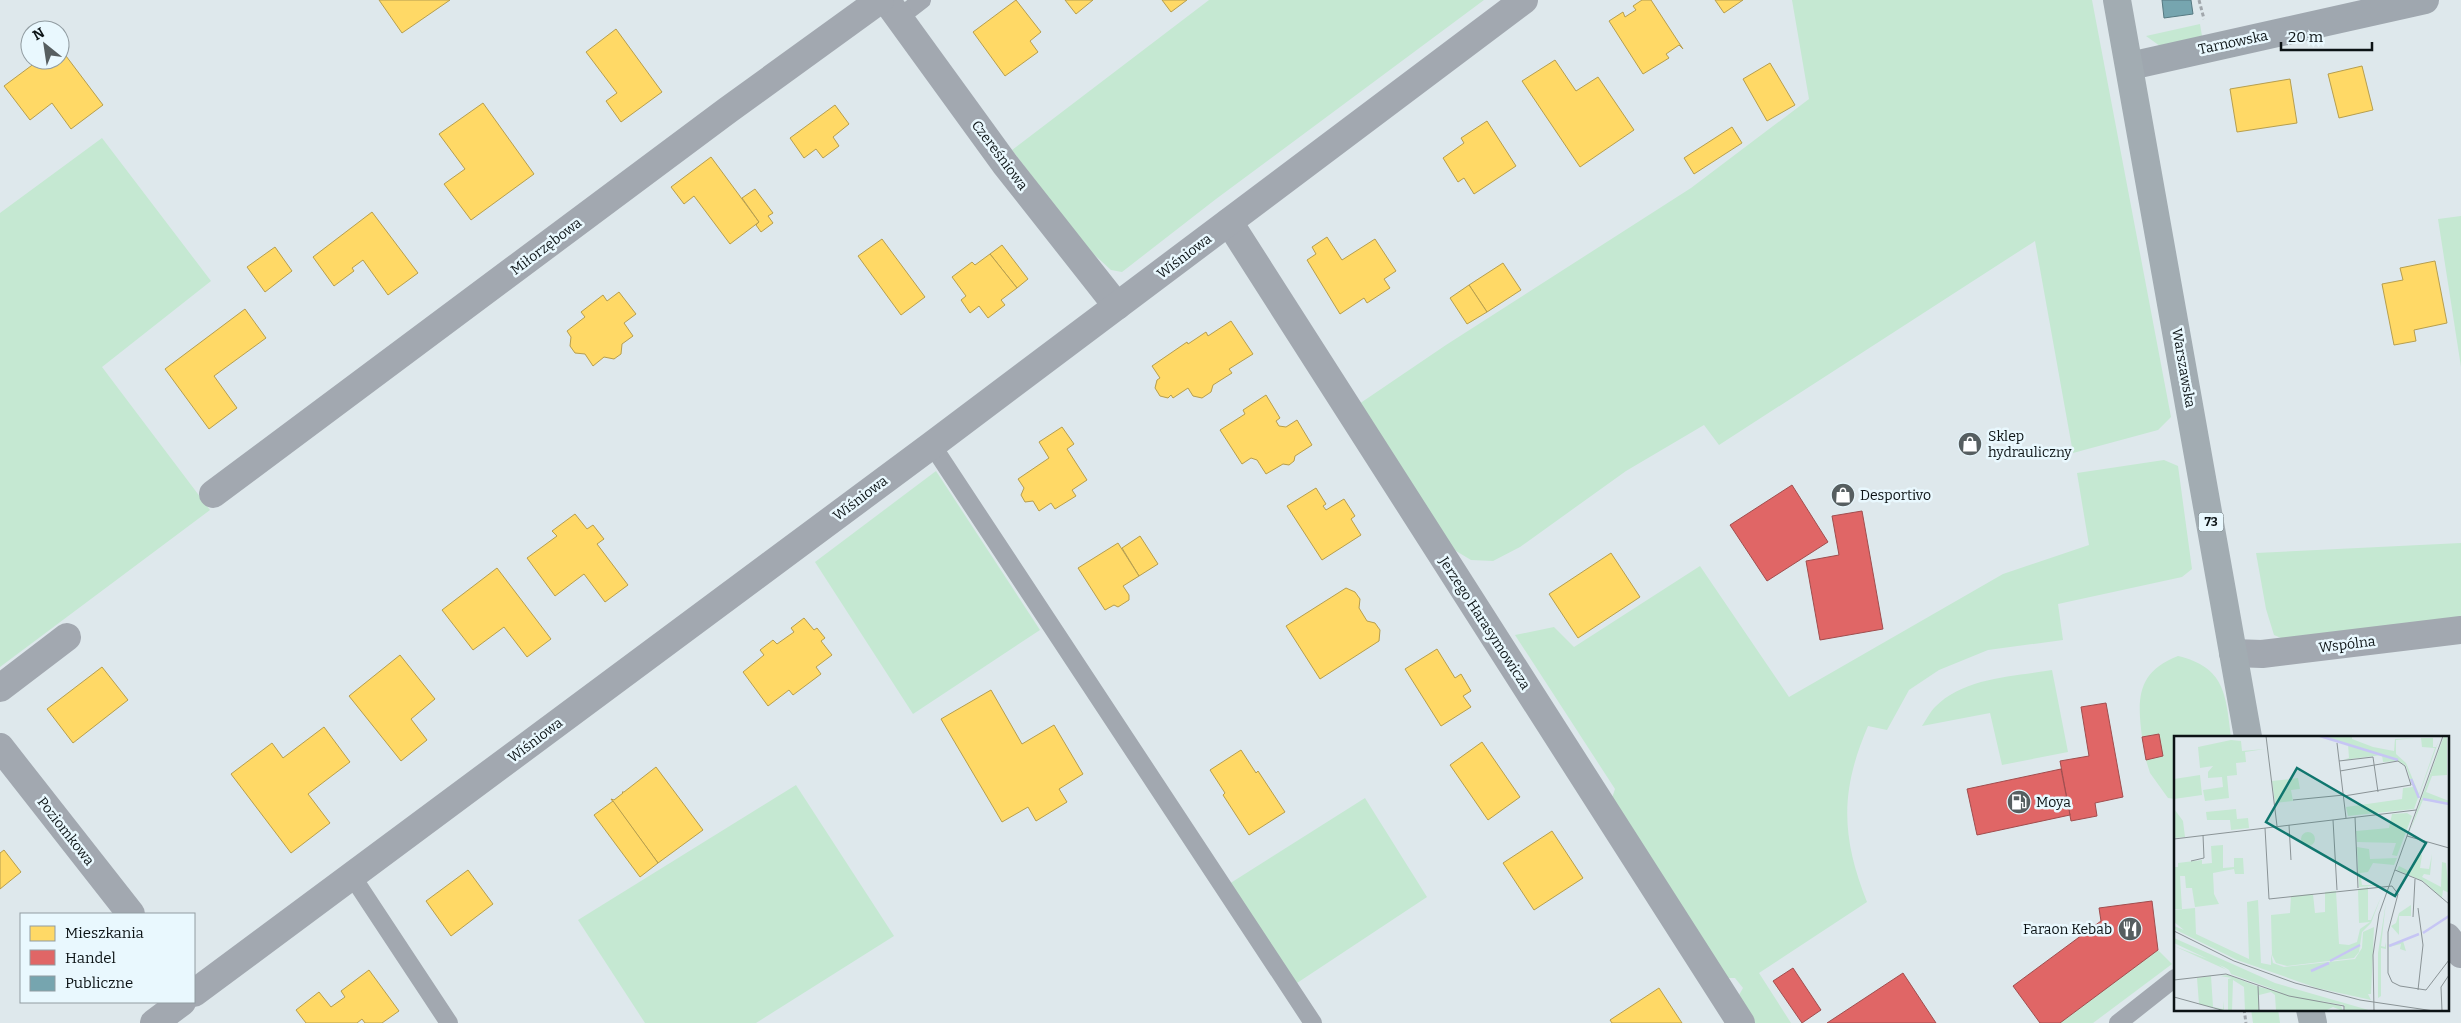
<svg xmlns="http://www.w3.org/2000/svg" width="2461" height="1023" font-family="Bitter,serif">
<rect width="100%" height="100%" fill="#dee8ec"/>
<g fill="#c5e8d2">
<path d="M1209,0h275l-268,199 -94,73 -11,-2 -23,-21 -76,-99z"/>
<path d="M1792,0h300l79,417 -13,13 -85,23 -38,-212 -316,204 -15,-20 -78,46 -106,76 -27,14 -22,-1 -20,-12 -92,-144 87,-59 245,-157 118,-89z"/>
<path d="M2200,24l2,12 -42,10 -14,-10z"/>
<path d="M102,138l109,143 -109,86 108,143 -210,157v-454z"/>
<path d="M2461,216v151l-23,-148z"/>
<path d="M2164,460l14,6 14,103 -10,8 -124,27 5,36 -75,10 -49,20 -30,20 -22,40 -19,-4c-28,65 -27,110 -1,176l-108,71 32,50h-42l-14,-21 8,-14 -8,-10h-15l-111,-171 6,-18 -100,-154 39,-8 20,20 126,-81 89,131 214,-123 86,-29 -12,-72z"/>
<path d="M936,471l104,159 -127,84 -98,-152z"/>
<path d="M2461,543v76l-173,22 -14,-6 -8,-26 -10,-56z"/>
<path d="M2178,656c47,11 48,39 53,81h-56v62l-7,-1 -18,-25 -4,-13 17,-4 -4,-22 -17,3c-5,-39 -5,-65 36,-81z"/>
<path d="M2052,670l16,82 -66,13 -12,-52 -68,13c4,-6 8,-14 13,-19 30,-30 78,-30 117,-37z"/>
<path d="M796,785l98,151 -138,87h-111l-67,-103z"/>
<path d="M1365,798l62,99 -133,88 -65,-101z"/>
<path d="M2158,950l14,14 -79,59h-33z"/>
<path d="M2251,1009h27l2,14h-27z"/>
</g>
<g fill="#ffd966" stroke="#b69e4e">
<path d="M379,0h71l-48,33z"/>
<path d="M1016,0l25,32 -11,9 8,11 -33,24 -32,-44z"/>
<path d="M1065,0h28l-17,14z"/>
<path d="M1162,0h25l-16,12z"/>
<path d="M1642,0h9l32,49 -4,-4 -13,9 3,4 -26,16 -34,-53 14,-9 2,5 11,-7 -3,-4z"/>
<path d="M1715,0h28l-19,13z"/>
<path d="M616,29l46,63 -41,30 -15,-21 11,-8 -31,-41z"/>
<path d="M60,48l43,57 -32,24 -19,-26 -22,17 -26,-34 35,-26h21z"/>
<path d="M1555,60l21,31 22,-14 36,53 -54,37 -58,-86z"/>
<path d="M1770,63l25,42 -28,16 -24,-42z"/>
<path d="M2362,66l11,44 -34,8 -11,-44z"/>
<path d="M2290,79l7,44 -60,9 -7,-43z"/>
<path d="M483,103l51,71 -63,46 -27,-36 21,-15 -26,-35z"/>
<path d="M835,105l14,19 -16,13 6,9 -16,12 -7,-9 -12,9 -14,-20z"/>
<path d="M1487,121l29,45 -42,28 -10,-16 -6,4 -15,-24 21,-15 -3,-5z"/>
<path d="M1732,127l10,16 -48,31 -10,-16z"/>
<path d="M711,157l48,65 -29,22 -36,-48 -10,8 -13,-17z"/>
<path d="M755,189l18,24 -5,3 5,7 -12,9 -5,-7 3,-3 -17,-24z"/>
<path d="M372,212l46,61 -30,22 -25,-35 -11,8 2,3 -20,15 -21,-29z"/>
<path d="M1327,237l15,23 33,-21 21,32 -12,8 6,9 -23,15 -3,-5 -24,16 -33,-54 9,-6 -4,-7z"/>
<path d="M882,239l43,58 -24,18 -43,-59z"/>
<path d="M1002,245l26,34 -11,9 -27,-34z"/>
<path d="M275,247l17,24 -27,21 -18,-25z"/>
<path d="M990,254l27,34 -16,12 4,5 -17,13 -9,-12 -9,7 -9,-13 5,-4 -14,-19 20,-15 3,3z"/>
<path d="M2435,261l12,62 -33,7 2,11 -22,4 -12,-61 21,-4 -3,-12z"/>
<path d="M1503,263l18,27 -34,22 -18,-27z"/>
<path d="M1469,285l18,27 -20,12 -17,-26z"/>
<path d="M619,292l17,22 -12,9 9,13 -11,8 -1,10 -7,5 -10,-2 -11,9 -8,-12 -10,-1 -5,-7 1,-9 -4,-6 18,-14 -4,-5 22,-17 4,6z"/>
<path d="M245,309l21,29 -52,38 23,32 -28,21 -44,-60z"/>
<path d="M1231,321l22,33 -24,15 3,4 -19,12 -2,7 -9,6 -9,-2 -5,-8 -15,10 -2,-3 -3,3 -8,-2 -5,-8 2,-8 3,-2 -8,-12 35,-24 1,2 18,-12 2,4z"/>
<path d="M1266,395l14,23 -4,3 3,5 7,1 11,-7 15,25 -17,11 -1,5 -5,4 -6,-1 -17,10 -9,-14 -6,-2 -9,6 -22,-34 25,-16 -2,-4z"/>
<path d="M1062,427l12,17 -7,5 20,31 -15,10 4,6 -21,13 -4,-6 -12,8 -6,-10 -8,1 -4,-7 3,-7 -6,-9 31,-21 -10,-16z"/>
<path d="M1316,488l10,16 -3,2 3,4 18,-11 11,17 -4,3 10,16 -39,25 -35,-54z"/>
<path d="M575,514l12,15 6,-4 11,14 -7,5 31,41 -23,17 -21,-28 -29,22 -28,-38 30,-22 -5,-5z"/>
<path d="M1140,536l18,28 -19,12 -17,-28z"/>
<path d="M1118,543l21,33 -16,10 6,9v5l-11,7 -4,-2 -9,5 -27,-42z"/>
<path d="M1611,553l29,44 -62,41 -29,-44z"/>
<path d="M497,568l54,71 -24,18 -23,-30 -31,23 -31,-40z"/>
<path d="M1346,588l9,4 5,7 -1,9 8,13 8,2 5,7 -1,11 -59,38 -34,-53z"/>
<path d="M804,618l10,12 3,-2 8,10 -4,3 11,14 -16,12 5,7 -28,21 -4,-5 -21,16 -25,-34 21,-17 -4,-5 13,-10 4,4 17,-12 -3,-4z"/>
<path d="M1437,649l18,29 6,-4 10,17 -8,5 8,11 -30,19 -36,-57z"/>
<path d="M400,655l35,44 -24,20 16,21 -26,21 -52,-65z"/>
<path d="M102,667l26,33 -55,43 -26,-34z"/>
<path d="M991,690l31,54 32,-19 29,49 -24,15 8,13 -31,19 -8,-14 -26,15 -61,-103z"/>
<path d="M324,727l26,35 -42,32 22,29 -39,30 -60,-79 41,-31 11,15z"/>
<path d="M1482,742l38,55 -32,23 -38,-55z"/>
<path d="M1241,750l15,23 2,-2 27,41 -36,23 -26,-40 2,-2 -15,-23z"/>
<path d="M656,767l47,63 -45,33 -47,-64 3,1 9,-7 -1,-1h2z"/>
<path d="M613,801l45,62 -18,14 -46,-62z"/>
<path d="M1552,831l31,47 -49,32 -31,-47z"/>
<path d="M4,850l17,22 -21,17v-36z"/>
<path d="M468,870l25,34 -42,32 -25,-35z"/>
<path d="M369,970l30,41 -17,12h-17l-3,-4 -5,4h-51l-10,-13 23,-18 12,15 14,-10 -4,-6z"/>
<path d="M1659,988l23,35h-70l-2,-3z"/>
</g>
<g fill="#e06666" stroke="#a04d4e">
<path d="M1792,485l36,57 -61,39 -37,-56z"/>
<path d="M1862,511l21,118 -63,11 -14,-79 33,-6 -7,-39z"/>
<path d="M2106,703l17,94 -28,6 2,13 -26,5 -11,-60 29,-5 -8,-49z"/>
<path d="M2159,734l4,22 -17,4 -4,-23z"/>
<path d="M2061,769l9,46 -93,20 -10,-46z"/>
<path d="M2152,901l6,49 -98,73h-20l-27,-37 88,-65 -2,-13z"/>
<path d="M1793,968l28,42 -19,13 -29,-42z"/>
<path d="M1903,973l33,50h-109z"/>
</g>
<path fill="#76a5af" stroke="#567981" d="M2162,0h29l2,14 -29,4z"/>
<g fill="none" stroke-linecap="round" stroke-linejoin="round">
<g stroke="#a1a7ac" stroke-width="3" stroke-dasharray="4 2.5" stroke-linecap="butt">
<path d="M2199,0l5,19"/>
<path d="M2244,1009l2,14"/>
</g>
<g stroke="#a2a8b0" stroke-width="18">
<path d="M900,17l22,-17"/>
<path d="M932,445l381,578"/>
<path d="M352,876l97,147"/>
<path d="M2118,1023l57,-45"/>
</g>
<g stroke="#a2a8b0" stroke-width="28">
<path d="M886,0l119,164 112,142"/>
<path d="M1229,222l512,801"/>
<path d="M213,494l515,-384 152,-110"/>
<path d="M2233,653l29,1 199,-24"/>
<path d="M0,688l67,-51"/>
<path d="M0,747l131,167"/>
<path d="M2447,937l14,17"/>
<path d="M194,993l738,-548 592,-445"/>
<path d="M154,1023l28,-21"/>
</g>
<path stroke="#9fa7af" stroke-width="28" d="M2130,66l295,-66"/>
<g stroke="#a2acb2" stroke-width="28">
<path d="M2117,0l131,737"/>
<path d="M2310,1009l3,14"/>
</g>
</g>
<defs>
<g id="shop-disc" transform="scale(1.25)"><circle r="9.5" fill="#565e60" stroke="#e9f8fe"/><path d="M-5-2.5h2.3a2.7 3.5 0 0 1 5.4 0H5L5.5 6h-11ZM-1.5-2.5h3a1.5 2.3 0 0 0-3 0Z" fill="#fff"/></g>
<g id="fuel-disc" transform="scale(1.25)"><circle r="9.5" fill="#565e60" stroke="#e9f8fe"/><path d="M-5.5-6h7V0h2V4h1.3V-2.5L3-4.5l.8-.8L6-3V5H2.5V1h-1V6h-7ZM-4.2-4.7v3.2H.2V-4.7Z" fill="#fff"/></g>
<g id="restaurant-disc" transform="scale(1.25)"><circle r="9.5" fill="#565e60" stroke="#e9f8fe"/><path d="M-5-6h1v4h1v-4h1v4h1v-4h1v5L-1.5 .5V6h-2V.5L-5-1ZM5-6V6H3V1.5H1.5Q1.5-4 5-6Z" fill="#fff"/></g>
</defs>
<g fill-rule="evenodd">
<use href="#shop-disc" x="1970" y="444"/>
<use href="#shop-disc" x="1843" y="495"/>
<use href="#fuel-disc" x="2019" y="802"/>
<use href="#restaurant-disc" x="2130" y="929"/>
</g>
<g text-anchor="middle" stroke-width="5" stroke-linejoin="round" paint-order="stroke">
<rect fill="#e9f8fe" stroke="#4e585b" stroke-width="1" x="2198.5" y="512.5" width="25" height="19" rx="4"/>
<g font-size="12" font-weight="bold" fill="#0c1315">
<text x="2211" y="526">73</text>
</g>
<g font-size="14" fill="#0c1315" stroke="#e9f8fe">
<text transform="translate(2233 42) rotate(-12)" y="5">Tarnowska</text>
<text transform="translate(1000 155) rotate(53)" y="5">Czereśniowa</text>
<text transform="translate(546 246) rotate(-37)" y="5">Miłorzębowa</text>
<text transform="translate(1184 256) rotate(-37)" y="5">Wiśniowa</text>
<text transform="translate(2184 368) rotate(80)" y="5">Warszawska</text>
<text transform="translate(860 498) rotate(-37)" y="5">Wiśniowa</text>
<text transform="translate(1485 623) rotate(57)" y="5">Jerzego Harasymowicza</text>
<text transform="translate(2347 644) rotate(-7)" y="5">Wspólna</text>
<text transform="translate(535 740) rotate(-37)" y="5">Wiśniowa</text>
<text transform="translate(66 831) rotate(52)" y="5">Poziomkowa</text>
</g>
<g font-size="14" fill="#0c1315" stroke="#e9f8fe" text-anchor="start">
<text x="1988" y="441">Sklep<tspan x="1988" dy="16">hydrauliczny</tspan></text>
<text x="1860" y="500">Desportivo</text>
<text x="2036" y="807">Moya</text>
<text x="2112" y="934" text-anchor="end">Faraon Kebab</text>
</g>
</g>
<g transform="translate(2174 736)">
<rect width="275" height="275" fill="#dee8ec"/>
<path d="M146,0h32v3l21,8 21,4 1,-12 21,-1 -20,2v14l10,9 13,31 16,-46 -13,-1 -1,-9h12v9h3l3,-7 -25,69 -66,7 -2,-9 56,-8 1,-11 10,-1 -7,-21 -8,-5 -15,1 -1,-7 -39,5 6,-2 -1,-14zM270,0h3v39l-15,1 -6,16 23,9v3l-26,-4 -14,33zM57,4l10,1 1,10 23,-2 -20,3 1,10 -10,1 1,12 -10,1 2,22 -24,3 -2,-11 20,-3 -1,-10 -14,1v-6l5,-6 -13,2 -2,-21zM26,39l2,20 -28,4v-20zM124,42l2,11 -9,1 2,11 -18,2 -3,-22zM62,73l1,10 11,-1 1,10 -18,2 -1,-10h-23l-1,-8zM1,74l8,11 2,16 -11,1zM233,77l5,3 -15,40 -5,-1 4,-12 -39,-1 -1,-11 33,-3 3,-14zM127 103a7 7 0 1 1 14 0a7 7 0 1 1-14 0ZM49,109v23l11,-1v-9h9l1,16h-9l-1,-5 -21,4 1,21 5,10 -24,3 -3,-19h-6l-1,-12h-5l2,33h-8v-42h4v-4l24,-3v4l10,-1 -1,-17zM183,111l12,2 1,10 27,-1 -3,7 -21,-2 -5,9 -8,1 2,12h20l-23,2zM244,117l4,2 -2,13 9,1 3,-15 -2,21 -6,-1 -2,3 19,10 1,-25 4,1 3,30 -6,-3 -1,8 -19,-17 -26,-11 2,-4 12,6zM194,151v33h3l10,-23 -10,26 -9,9 -3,20 -5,6 -67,8 -11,-3 -4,-8 -1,-40 19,-2 1,-17 22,-2 2,19 10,-1v-20l11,-1 3,53 10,1 8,-3 3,-13 10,-7 -11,1 -1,-34zM84,164l3,63 10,2v-11l2,9 11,4 71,-8 7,-11 1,-16 11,-5 -3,67h-3l3,6 -54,-12 -80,-28 -63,-31v-3l10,4 -10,-8v-12l21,-2 1,26 53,25 -2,-57zM212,166l-5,44 4,1 1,-5v7l-5,-1v48l-3,2v-45zM237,169v11h-12v19l-8,-9 5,-3 3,-10zM246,197l-17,8 3,10 -6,-2 1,-5 -12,3zM0,202l101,45 97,28h-27l-1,-6 -52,-9 -61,-22 -2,-4 -5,-3 -5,-2 8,5 -53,-24 34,13 -34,-16zM54,239l31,12 82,19 2,5 -10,-4 -8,4h-49l-1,-16 -4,-3 -12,3v16h-14l-1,-24 -11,-7 -1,31h-6l-27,-7 -2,-26 14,-2 2,31 10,2v-8l1,9h4v-31l4,-1 -12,-2z" fill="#c5e8d2"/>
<path fill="none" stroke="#c6c5f4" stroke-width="2.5" d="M146,0l78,24M237,43l8,19M249,63l26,5M249,197l26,-17M215,210l30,-12M156,225l30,-16M137,235l18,-8"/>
<path fill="none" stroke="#8a9396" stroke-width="1" d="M92,0l11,90M163,7l9,75M165,25l34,-4 5,35M166,35l58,-10 7,5 6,19 -67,11M119,64l51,-5M181,81l3,71M159,84l4,70M115,89l2,35M91,92l4,71 123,-13 6,8 -10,38v41l4,9 8,4 26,4 23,-30M233,100l42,12M0,103l242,-29M17,125l13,-3 -1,-23M221,134l27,11 27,23M244,172l5,37 -5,45M239,181l2,-38M0,195l60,30 61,22 65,17 74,11M0,244l52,-6 63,22 55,10v5M84,250l1,25M0,261l51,14M200,275l-1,-56 6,-41 64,-178M268,275l-1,-24 8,-12"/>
<path fill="#0f766e" fill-opacity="0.15" stroke="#0f766e" stroke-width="2.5" d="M123,32l129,75 -31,53 -129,-74z"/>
<rect width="275" height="275" fill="none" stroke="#0c1315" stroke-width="2.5"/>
</g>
<rect x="20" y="913" width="175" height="90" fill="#e9f8fe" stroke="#919ca1"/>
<rect x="30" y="926" width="25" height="15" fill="#ffd966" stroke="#919ca1"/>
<text x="65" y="938" font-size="15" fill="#0c1315">Mieszkania</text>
<rect x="30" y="950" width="25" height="15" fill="#e06666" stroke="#919ca1"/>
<text x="65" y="963" font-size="15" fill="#0c1315">Handel</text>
<rect x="30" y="976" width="25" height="15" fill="#76a5af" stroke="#919ca1"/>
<text x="65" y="988" font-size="15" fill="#0c1315">Publiczne</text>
<g transform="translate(45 45) rotate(330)"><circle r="24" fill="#e9f8fe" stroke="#919ca1"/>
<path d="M0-4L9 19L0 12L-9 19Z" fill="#565e60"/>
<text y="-8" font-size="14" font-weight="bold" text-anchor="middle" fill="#0c1315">N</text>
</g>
<path d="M2281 42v8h91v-8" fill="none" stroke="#0c1315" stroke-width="2.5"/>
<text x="2288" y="42" font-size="15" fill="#0c1315" stroke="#e9f8fe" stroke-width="4" paint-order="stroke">20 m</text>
</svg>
